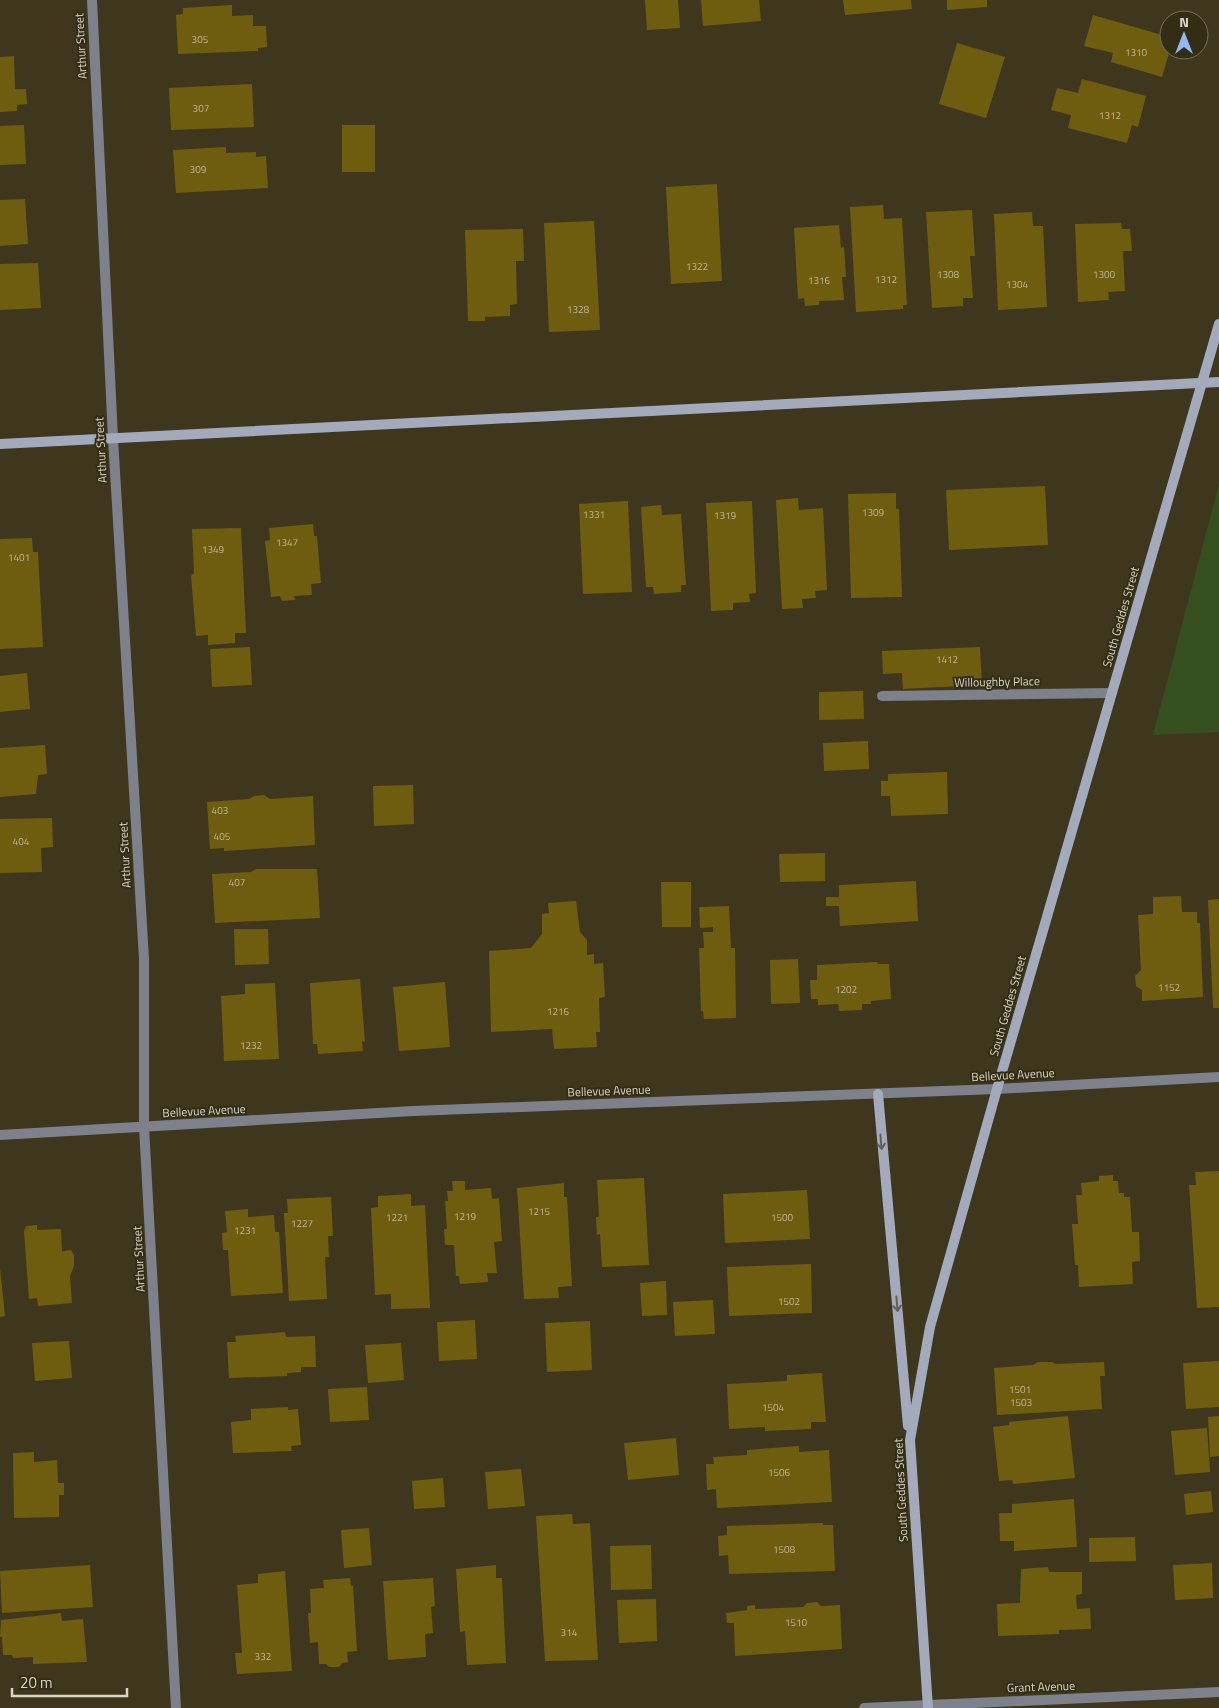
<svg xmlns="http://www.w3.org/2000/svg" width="1219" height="1708" font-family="'Titillium Web',sans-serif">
<rect width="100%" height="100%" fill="#3e371e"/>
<path fill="#35501e" d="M1219,484v248l-66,3z"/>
<g fill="#6e5d0f">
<path d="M645,0h33l2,28 -33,2z"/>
<path d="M701,0h58l2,21 -58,5z"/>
<path d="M843,0h68l1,9 -67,6z"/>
<path d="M947,0h40v7l-40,3z"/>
<path d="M232,5v11l21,-1v11h13l1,21 -9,1v3l-80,3 -2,-39 7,-1v-6z"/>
<path d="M1093,15l76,22 1,13 -8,27 -51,-15 2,-9 -29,-7z"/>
<path d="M957,43l48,14 -19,61 -47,-14z"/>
<path d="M14,56l1,33h11l1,15 -10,1v6l-17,1v-55z"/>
<path d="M1082,79l64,17 -8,31 -6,-2 -5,18 -59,-15 3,-13 -20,-5 6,-22 21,5z"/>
<path d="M252,84l2,43 -83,3 -2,-42z"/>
<path d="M24,125l2,39 -26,1v-39z"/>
<rect x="342" y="125" width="33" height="47"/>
<path d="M226,147v6l30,-1v5l10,-1 2,32 -92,5 -3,-43z"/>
<path d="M717,184l5,97 -51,3 -5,-97z"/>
<path d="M25,199l3,45 -28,2v-46z"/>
<path d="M883,205l1,14 18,-1 5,87h-4v4l-47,3 -6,-105z"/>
<path d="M972,210l3,46h-5l3,42h-10v8l-31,2 -6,-96z"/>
<path d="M1032,212l1,14h10l4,81 -49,3 -4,-96z"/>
<path d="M594,221l6,109 -51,2 -5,-109z"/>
<path d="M1121,223l1,6h8l2,22h-9l2,40 -17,1 1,8 -31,2 -3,-78z"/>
<path d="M839,225l2,23 3,-1 2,30h-4l2,23 -25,1v4l-14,1 -1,-8 -6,1 -4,-71z"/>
<path d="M523,229l1,32h-8l1,43 -7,1v11l-25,1v4h-17l-3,-91z"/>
<path d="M38,263l3,45 -41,2v-46z"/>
<path d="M1045,486l3,59 -99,5 -3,-60z"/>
<path d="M896,493v16h3l3,88 -51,1 -3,-104z"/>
<path d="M798,498l1,12 24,-2 4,82 -12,1 1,7 -14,1 1,9 -21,1 -6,-109z"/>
<path d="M628,501l4,91 -49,2 -4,-90z"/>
<path d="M752,501l4,92 -7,1 1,8 -17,1v7l-22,1 -5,-108z"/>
<path d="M661,505l1,10 19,-1 5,71h-5v7l-27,2 -1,-7h-7l-5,-80z"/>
<path d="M313,524l1,12h3l4,47 -10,1 1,11 -18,1 1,4 -13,1 -2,-5 -9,1 -6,-56 5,-1 -1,-12z"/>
<path d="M241,528l5,105h-11v10l-27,2v-10l-12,1 -5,-60 3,-3 -2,-44z"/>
<path d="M32,538l1,14h5l5,95 -43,2v-110z"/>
<path d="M250,647l2,38 -40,2 -2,-38z"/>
<path d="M980,647l2,38 -79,4 -1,-16 -19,1 -1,-23z"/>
<path d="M27,673l3,36 -30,3v-36z"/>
<path d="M863,691l1,28 -45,1v-28z"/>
<path d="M868,741l1,28 -45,2 -1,-28z"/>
<path d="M45,745l2,29 -9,1 -2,19 -36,3v-49z"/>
<path d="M947,772l1,42 -57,2 -1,-20h-9v-15h7v-7z"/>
<path d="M413,785l1,39 -40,2 -1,-40z"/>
<path d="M264,795l6,4 43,-3 2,49 -91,6v-3l-14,1 -3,-47 42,-3 5,-3z"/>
<path d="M52,818l1,29 -12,1 1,24 -42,1v-54z"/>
<path d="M825,853v28l-45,1 -1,-28z"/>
<path d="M256,869h61l3,49 -105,5 -3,-49 39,-2z"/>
<path d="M916,881l2,40 -78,5 -1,-20h-13v-9h13v-12z"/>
<path d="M661,882h30v45h-29z"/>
<path d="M1181,896l1,16h15v11h3l3,74 -61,4v-11l-6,-4 -1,-10 6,-6 -3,-55 15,-1v-17z"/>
<path d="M1219,899v109h-6l-5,-108z"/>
<path d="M576,901l4,31 7,8v15l7,-1v10l9,-1 2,34 -6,1 1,34h-4l1,15 -43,2 -2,-20 -61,3 -2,-81 42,-3 11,-14v-20l7,-1 -1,-10z"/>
<path d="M729,906l2,42h4l1,70 -32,1 -1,-8h-2l-2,-63h5l-1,-16h10v-5l-13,1 -1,-21z"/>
<path d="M234,929h34l1,35 -34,1z"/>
<path d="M798,959l2,44 -29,1 -1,-44z"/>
<path d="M877,962l1,2h11l2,35 -20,2v3h-9v6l-23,1 -1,-7 -20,1v-6h-7l-1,-19h7v-15z"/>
<path d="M360,979l5,63 -3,-1 1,10 -45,3 -1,-10h-4l-3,-61z"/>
<path d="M445,982l5,65 -51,4 -6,-64z"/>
<path d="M275,983l4,76 -55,2 -3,-65 24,-2v-10z"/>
<path d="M1219,1171v136l-22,1 -8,-123h7l-1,-13z"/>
<path d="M1113,1175v6h5l1,12h5v4h6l2,35h7l1,29 -8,1 1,22 -54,3 -1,-22h-3l-3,-41h6l-2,-29h6l-1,-12 18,-2v-5z"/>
<path d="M644,1178l5,87 -47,2 -2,-33 -3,1 -1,-18h3l-2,-37z"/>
<path d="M452,1181h13v9l26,-2 1,11 7,-1 3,43 -8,1 3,31h-10l1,9 -28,2 -1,-8h-3l-2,-31h-9l-1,-16h3l-2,-28h3l-1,-10h6z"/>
<path d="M564,1183v14h3l5,89 -14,1 1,11 -35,1 -7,-111z"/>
<path d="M807,1190l3,49 -85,4 -2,-49z"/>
<path d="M411,1194v12l14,-1 5,103 -39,1v-15l-16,1 -4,-87 7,-1v-11z"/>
<path d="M331,1197l2,39h-5l1,21h-4l2,42 -38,2 -5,-88h4l-1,-14z"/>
<path d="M248,1209v8l26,-2 1,17h4l4,61 -52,3 -3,-46h-5l-1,-17 5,-1 -2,-21z"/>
<path d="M37,1225v5l24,-1 1,22 9,-1 3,5v11l-4,10 2,27 -34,3 -1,-8 -8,1 -5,-68 2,-5z"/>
<path d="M811,1264l1,49 -83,3 -2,-49z"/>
<path d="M0,1268l5,48 -5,1z"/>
<path d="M666,1281l1,34 -25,1 -2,-33z"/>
<path d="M713,1300l2,34 -40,2 -2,-34z"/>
<path d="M475,1320l2,39 -38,2 -2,-39z"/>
<path d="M590,1321l2,49 -45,2 -2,-49z"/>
<path d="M285,1332l1,5 29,-1 1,31h-15v5l-14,1v3l-58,2 -2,-36h9l-1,-6z"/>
<path d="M69,1341l3,37 -37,3 -3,-38z"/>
<path d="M401,1343l3,37 -36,3 -3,-38z"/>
<path d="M1219,1361v46l-33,2 -3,-46z"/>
<path d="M1038,1362h14l4,2 48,-2 1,14h-5l2,33 -105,6 -3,-47 39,-3z"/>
<path d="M822,1373l4,49h-15v7l-46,2v-4l-36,2 -2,-45 60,-3v-6z"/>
<path d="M367,1387l2,33 -39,2 -2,-33z"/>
<path d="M288,1407v3l10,-1 3,36 -10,1 1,5 -59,2 -2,-31 20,-2v-11z"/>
<path d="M1068,1416l7,62 -62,6 -1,-4 -13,1 -6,-54 16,-2v-3z"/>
<path d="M1219,1416v40l-9,1 -2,-40z"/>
<path d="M1207,1428l3,44 -35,3 -4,-44z"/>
<path d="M676,1438l3,37 -51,5 -4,-37z"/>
<path d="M799,1446v6l30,-2 3,52 -115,6 -1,-19 -9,1 -1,-26h8l-1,-7 34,-2v-5z"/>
<path d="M34,1452v10l23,-2 1,23h6v12h-5v22l-45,1 -1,-65z"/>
<path d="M521,1469l4,37 -37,3 -3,-37z"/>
<path d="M443,1478l2,29 -31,2 -2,-28z"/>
<path d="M1211,1491l2,21 -27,3 -2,-21z"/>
<path d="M1074,1499l3,48 -63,4v-10h-14l-1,-28h13v-9z"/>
<path d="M572,1514l1,10 17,-1 8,137 -53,1 -9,-145z"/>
<path d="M823,1523v2h10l2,46 -106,3 -1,-19 -9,1 -1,-20 9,-1v-9z"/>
<path d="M369,1528l3,37 -28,3 -3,-38z"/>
<path d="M1135,1537l1,24 -47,1v-24z"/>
<path d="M651,1545l1,44 -41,1 -1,-44z"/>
<path d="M1212,1563l1,35 -38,2 -2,-35z"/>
<path d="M90,1565l3,42 -91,6 -2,-42z"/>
<path d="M496,1565v13h6l4,85 -39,2 -2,-34 -5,1 -4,-63z"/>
<path d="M1048,1567l1,5h33v22l-6,1 1,14 13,-1 1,21 -32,1v4l-61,2 -1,-32 23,-1 1,-34z"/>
<path d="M285,1571l7,100 -55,3 -2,-21h7l-5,-68 21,-2v-9z"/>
<path d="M350,1578l1,8h2l4,65 -10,1 1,10 -6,1 -3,4h-10l-3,-3h-7l-1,-22 -8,1 -2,-30h3l-1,-24 14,-1 -1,-8z"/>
<path d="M433,1578l2,28 -4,1 2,26 -8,1 1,23 -38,3 -5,-79z"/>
<path d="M656,1599l1,42 -38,2 -2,-43z"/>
<path d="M817,1602l4,4 19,-1 2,44 -107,7 -1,-33h-7l-1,-10 21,-3v-4l8,-1v4l48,-2 4,-4z"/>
<path d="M61,1613l1,8 21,-2 4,43 -54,2v-7l-20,1 -1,-3h-9l-1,-18h-2l1,-17z"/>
</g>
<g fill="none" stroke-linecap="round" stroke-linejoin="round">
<g stroke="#7c818c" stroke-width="10">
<path d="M92,0l21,438 31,521v168l32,581"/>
<path d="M882,696l229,-3"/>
<path d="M0,1135l413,-24 584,-22 222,-12"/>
<path d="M864,1708l355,-16"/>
</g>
<g stroke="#a3aabc" stroke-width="10">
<path d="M0,444l1219,-62"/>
<path d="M878,1094l30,332"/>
<path d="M928,1708l-18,-268 20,-113 67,-238 222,-765"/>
</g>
</g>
<defs><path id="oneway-shaft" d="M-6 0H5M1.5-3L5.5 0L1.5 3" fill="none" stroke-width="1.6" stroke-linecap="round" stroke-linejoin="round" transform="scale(1.25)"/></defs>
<g stroke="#605f57">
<use href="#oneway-shaft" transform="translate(881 1142) rotate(85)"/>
<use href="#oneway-shaft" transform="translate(897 1304) rotate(85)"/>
</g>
<g text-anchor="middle" stroke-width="4" stroke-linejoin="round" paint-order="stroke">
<g font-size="10" fill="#beb798">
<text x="200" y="43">305</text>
<text x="1136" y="56">1310</text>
<text x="201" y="112">307</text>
<text x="1110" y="119">1312</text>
<text x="198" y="173">309</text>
<text x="697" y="270">1322</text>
<text x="948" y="278">1308</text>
<text x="1104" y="278">1300</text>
<text x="886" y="283">1312</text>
<text x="819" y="284">1316</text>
<text x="1017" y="288">1304</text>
<text x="578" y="313">1328</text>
<text x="873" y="516">1309</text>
<text x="594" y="518">1331</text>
<text x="725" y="519">1319</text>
<text x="287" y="546">1347</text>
<text x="213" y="553">1349</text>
<text x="19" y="561">1401</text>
<text x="947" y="663">1412</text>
<text x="220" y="814">403</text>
<text x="222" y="840">405</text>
<text x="21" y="845">404</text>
<text x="237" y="886">407</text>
<text x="1169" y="991">1152</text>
<text x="846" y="993">1202</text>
<text x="558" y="1015">1216</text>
<text x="251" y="1049">1232</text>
<text x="539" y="1215">1215</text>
<text x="465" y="1220">1219</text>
<text x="397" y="1221">1221</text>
<text x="782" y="1221">1500</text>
<text x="302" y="1227">1227</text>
<text x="245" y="1234">1231</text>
<text x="789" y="1305">1502</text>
<text x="1020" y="1393">1501</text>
<text x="1021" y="1406">1503</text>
<text x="773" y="1411">1504</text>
<text x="779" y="1476">1506</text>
<text x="784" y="1553">1508</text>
<text x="796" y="1626">1510</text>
<text x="569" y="1636">314</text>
<text x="263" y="1660">332</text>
</g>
<g font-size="12" fill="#d9d5c6" stroke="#332d14">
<text transform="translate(81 46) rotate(-93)" y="4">Arthur Street</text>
<text transform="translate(101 450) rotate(-93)" y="4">Arthur Street</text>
<text transform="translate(1121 617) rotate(-74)" y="4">South Geddes Street</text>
<text transform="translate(997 682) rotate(-1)" y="4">Willoughby Place</text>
<text transform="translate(125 855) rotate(-93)" y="4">Arthur Street</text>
<text transform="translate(1008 1006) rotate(-74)" y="4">South Geddes Street</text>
<text transform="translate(1013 1075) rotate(-3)" y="4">Bellevue Avenue</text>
<text transform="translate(609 1091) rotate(-2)" y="4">Bellevue Avenue</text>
<text transform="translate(204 1111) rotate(-3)" y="4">Bellevue Avenue</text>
<text transform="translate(139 1259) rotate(-93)" y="4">Arthur Street</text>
<text transform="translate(901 1490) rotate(-93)" y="4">South Geddes Street</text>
<text transform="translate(1041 1687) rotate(-2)" y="4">Grant Avenue</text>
</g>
</g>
<g transform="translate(1184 35)"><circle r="24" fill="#332d14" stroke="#75705b"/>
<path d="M0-4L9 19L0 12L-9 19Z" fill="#93b7fd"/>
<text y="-8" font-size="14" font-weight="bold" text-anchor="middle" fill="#d9d5c6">N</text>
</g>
<path d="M12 1688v8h115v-8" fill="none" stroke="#d9d5c6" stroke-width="2.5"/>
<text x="20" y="1688" font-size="15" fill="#d9d5c6" stroke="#332d14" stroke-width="4" paint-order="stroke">20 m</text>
</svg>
